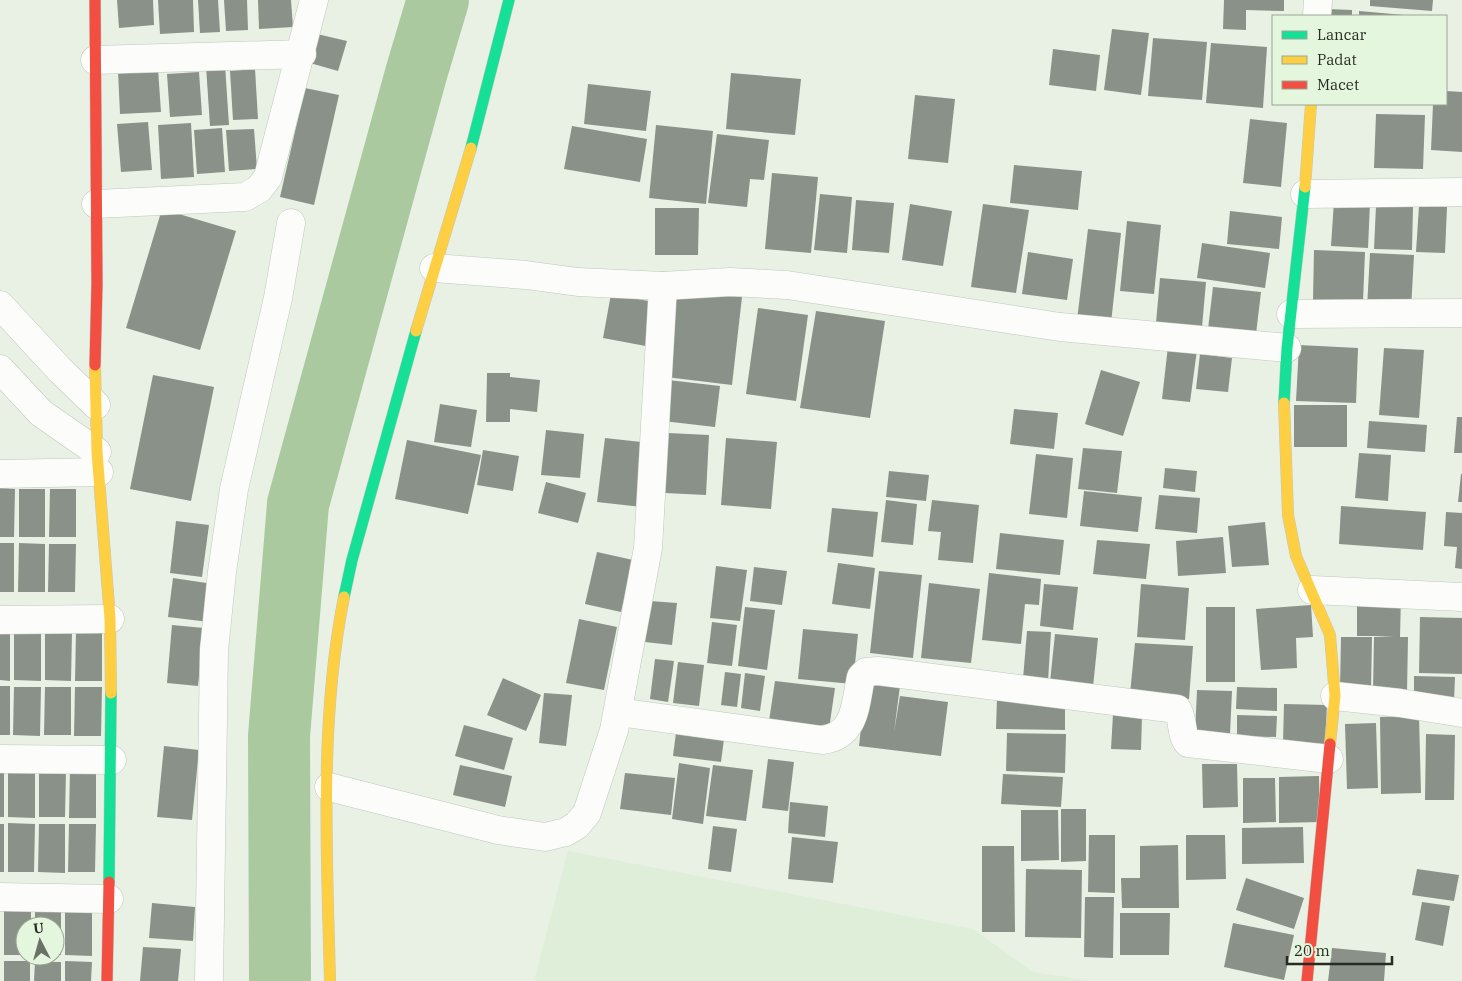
<svg xmlns="http://www.w3.org/2000/svg" width="1462" height="981" font-family="'IBM Plex Serif',serif">
<rect width="100%" height="100%" fill="#e8f1e4"/>
<path fill="#deeed8" d="M568,851l405,78 60,43 58,9h-557z"/>
<g fill="none" stroke-linecap="round" stroke-linejoin="round">
<path stroke="#aac99f" stroke-width="62" d="M280,981l-1,-245 19,-232 118,-430 22,-74"/>
</g>
<g fill="#8a9188">
<path d="M117,0h36l1,25 -35,3z"/>
<path d="M158,0h35l1,32 -34,2z"/>
<path d="M198,0h20l2,32 -20,1z"/>
<path d="M224,0h23l1,30 -22,1z"/>
<path d="M258,0h33l2,27 -34,2z"/>
<path d="M1224,0h60v11l-38,-1v20l-23,-1z"/>
<path d="M1370,0h63l-1,11 -62,-5z"/>
<path d="M1327,9l25,1v6h-25z"/>
<path d="M1359,11l45,4v1h-45z"/>
<path d="M1112,29l37,4 -8,62 -37,-5z"/>
<path d="M317,34l30,7 -9,30 -28,-8z"/>
<path d="M1153,38l54,4 -5,58 -54,-4z"/>
<path d="M1211,43l56,4 -4,61 -57,-5z"/>
<path d="M1053,49l47,6 -4,36 -47,-6z"/>
<path d="M225,65l4,60 -19,1 -4,-60z"/>
<path d="M158,69l3,43 -41,2 -2,-43z"/>
<path d="M255,69l3,50 -25,1 -3,-49z"/>
<path d="M199,72l3,43 -32,2 -3,-43z"/>
<path d="M731,73l70,6 -6,56 -69,-6z"/>
<path d="M588,84l63,7 -5,40 -62,-7z"/>
<path d="M305,88l34,7 -25,110 -34,-8z"/>
<path d="M1446,91l16,1v60l-31,-2 2,-46h13z"/>
<path d="M915,95l40,4 -7,64 -40,-4z"/>
<path d="M1376,114l49,1 -2,54 -49,-1z"/>
<path d="M1250,119l37,4 -6,64 -38,-4z"/>
<path d="M148,122l4,48 -31,2 -4,-48z"/>
<path d="M191,123l3,54 -33,2 -3,-54z"/>
<path d="M656,125l57,6 -7,73 -57,-6z"/>
<path d="M572,126l75,13 -7,43 -76,-13z"/>
<path d="M222,128l3,44 -28,2 -3,-44z"/>
<path d="M254,129l3,40 -28,2 -3,-41z"/>
<path d="M717,134l52,6 -5,40 -14,-1 -3,28 -39,-4z"/>
<path d="M1014,165l68,6 -4,39 -68,-7z"/>
<path d="M772,173l46,4 -7,76 -46,-4z"/>
<path d="M820,194l32,3 -5,56 -33,-3z"/>
<path d="M856,200l38,3 -5,50 -37,-3z"/>
<path d="M1334,201l36,2 -2,45 -37,-2z"/>
<path d="M910,204l42,7 -9,55 -41,-6z"/>
<path d="M983,204l46,6 -13,83 -45,-6z"/>
<path d="M1376,206l37,1 -1,43 -38,-1z"/>
<path d="M1419,206l28,1 -2,46 -29,-1z"/>
<path d="M655,208h44l-1,47h-43z"/>
<path d="M162,209l74,22 -36,119 -74,-22z"/>
<path d="M1230,211l52,6 -3,32 -52,-5z"/>
<path d="M1127,221l34,4 -7,69 -34,-3z"/>
<path d="M1088,229l33,4 -10,90 -34,-3z"/>
<path d="M1202,243l68,10 -5,35 -68,-10z"/>
<path d="M1314,250l51,2 -2,50 -50,-2z"/>
<path d="M1028,252l45,7 -6,41 -45,-6z"/>
<path d="M1370,253l44,2 -3,55 -44,-2z"/>
<path d="M1160,278l46,4 -4,45 -46,-4z"/>
<path d="M1213,287l48,5 -5,42 -48,-5z"/>
<path d="M677,288l65,9 -10,88 -66,-8z"/>
<path d="M611,294l48,9 -8,44 -48,-9z"/>
<path d="M758,308l50,7 -12,86 -50,-7z"/>
<path d="M816,311l69,10 -15,97 -70,-10z"/>
<path d="M1299,345l59,3 -2,55 -60,-2z"/>
<path d="M1168,346l29,4 -7,52 -28,-3z"/>
<path d="M1384,348l40,2 -5,68 -40,-3z"/>
<path d="M1200,354l32,4 -4,34 -32,-3z"/>
<path d="M1101,370l39,12 -17,54 -38,-12z"/>
<path d="M487,373h23v4l30,3 -3,32 -27,-3v13h-24z"/>
<path d="M153,375l61,12 -23,114 -61,-12z"/>
<path d="M668,380l52,6 -5,41 -52,-6z"/>
<path d="M440,404l37,6 -6,37 -37,-5z"/>
<rect x="1294" y="405" width="53" height="42"/>
<path d="M1014,409l44,4 -4,36 -44,-5z"/>
<path d="M1457,417h5v36h-8z"/>
<path d="M1369,421l58,4 -2,27 -58,-4z"/>
<path d="M546,430l38,4 -4,44 -39,-3z"/>
<path d="M668,433l41,2 -3,60 -41,-2z"/>
<path d="M605,438l45,5 -8,64 -45,-5z"/>
<path d="M726,438l51,4 -6,67 -50,-4z"/>
<path d="M407,440l74,15 -13,59 -73,-15z"/>
<path d="M1083,448l39,3 -5,42 -39,-4z"/>
<path d="M483,450l36,6 -6,35 -36,-6z"/>
<path d="M1359,453l32,2 -3,46 -33,-3z"/>
<path d="M1036,454l37,4 -6,60 -38,-4z"/>
<path d="M1165,468l32,3 -2,21 -32,-4z"/>
<path d="M889,471l40,4 -3,26 -40,-4z"/>
<path d="M1461,474h1v28h-4z"/>
<path d="M546,482l40,11 -8,30 -40,-10z"/>
<path d="M0,488l15,1 -1,48h-14z"/>
<rect x="19" y="489" width="26" height="48"/>
<path d="M50,489h26v48h-27z"/>
<path d="M1084,491l58,6 -4,35 -58,-6z"/>
<path d="M1159,495l41,3 -3,35 -42,-4z"/>
<path d="M886,500l31,4 -4,41 -32,-3z"/>
<path d="M932,500l47,5 -6,58 -35,-3 3,-28 -13,-1z"/>
<path d="M1341,506l85,6 -3,38 -84,-6z"/>
<path d="M832,508l46,4 -5,45 -46,-5z"/>
<path d="M1446,512l16,1v56l-7,-1 2,-21 -13,-1z"/>
<path d="M176,521l33,4 -7,52 -32,-4z"/>
<path d="M1265,522l4,43 -37,2 -4,-41z"/>
<path d="M1000,533l64,7 -4,35 -64,-6z"/>
<path d="M1223,537l3,36 -48,3 -2,-35z"/>
<path d="M1097,540l53,4 -4,35 -53,-5z"/>
<rect x="0" y="543" width="14" height="49"/>
<path d="M19,543l26,1v48h-27z"/>
<path d="M49,544h27l-1,48h-27z"/>
<path d="M597,552l36,8 -12,52 -36,-8z"/>
<path d="M838,563l37,5 -5,41 -38,-5z"/>
<path d="M716,566l31,4 -7,51 -30,-3z"/>
<path d="M754,567l33,4 -5,34 -32,-4z"/>
<path d="M879,571l43,4 -9,83 -43,-5z"/>
<path d="M989,573l52,6 -2,26 -14,-1 -4,40 -39,-4z"/>
<path d="M173,578l40,6 -4,38 -41,-5z"/>
<path d="M929,583l51,6 -9,74 -50,-5z"/>
<path d="M1044,584l34,3 -5,43 -33,-4z"/>
<path d="M1141,584l48,4 -4,52 -48,-3z"/>
<path d="M1357,595l44,1 -1,41h8l-1,56 -34,-1 1,-55 20,-1h-37z"/>
<path d="M650,601l27,2 -5,42 -27,-3z"/>
<path d="M1311,605l2,32 -17,1 1,30 -36,2 -5,-61z"/>
<path d="M745,607l30,3 -8,60 -29,-4z"/>
<rect x="1206" y="607" width="29" height="75"/>
<path d="M1420,617l42,1v56l-43,-1z"/>
<path d="M579,619l38,8 -13,63 -38,-7z"/>
<path d="M712,622l25,3 -5,41 -25,-3z"/>
<path d="M172,625l32,3 -6,58 -31,-3z"/>
<path d="M803,629l55,5 -5,50 -55,-5z"/>
<path d="M1027,631l24,1 -3,49 -25,-2z"/>
<path d="M0,632h10v49l-10,-1z"/>
<path d="M14,632h27v49l-27,-1z"/>
<path d="M45,632h27l-1,49 -26,-1z"/>
<path d="M76,632h26v49h-27z"/>
<path d="M1055,634l43,4 -5,49 -43,-5z"/>
<path d="M1341,637h31l-1,53 -31,-1z"/>
<path d="M1135,643l58,3 -4,53 -59,-5z"/>
<path d="M655,659l19,2 -6,41 -18,-3z"/>
<path d="M678,662l26,3 -5,41 -26,-3z"/>
<path d="M725,672l16,2 -4,33 -16,-2z"/>
<path d="M745,673l20,3 -5,35 -19,-3z"/>
<path d="M1414,676l41,1 -1,25 -40,-1z"/>
<path d="M503,678l38,17 -15,36 -39,-16z"/>
<path d="M775,681l60,7 -6,41 -60,-8z"/>
<path d="M866,683l34,3 -6,46 6,-36 48,6 -7,54 -82,-10z"/>
<rect x="0" y="686" width="10" height="49"/>
<path d="M14,687h27l-1,49 -27,-1z"/>
<path d="M45,687h26v48h-27z"/>
<path d="M75,687h27l-1,49h-27z"/>
<path d="M1237,687l40,1v23l-41,-2z"/>
<path d="M1197,690l35,1 -2,43 -35,-1z"/>
<path d="M544,693l28,2 -6,51 -27,-3z"/>
<path d="M997,697l68,1v32l-69,-1z"/>
<path d="M1284,704l43,1 -2,39 -42,-2z"/>
<path d="M1113,714l29,1 -1,35 -30,-1z"/>
<path d="M1237,715l40,1 -1,21 -39,-1z"/>
<path d="M1419,716l2,77 -40,1 -1,-77z"/>
<path d="M1376,723l2,65 -31,1 -2,-65z"/>
<path d="M464,725l49,13 -9,32 -49,-14z"/>
<path d="M677,725l48,6 -4,31 -48,-6z"/>
<path d="M1007,733l59,1 -1,39 -59,-2z"/>
<path d="M1426,734l29,1 -1,65h-29z"/>
<path d="M164,746l35,4 -7,70 -35,-3z"/>
<path d="M768,759l26,3 -6,49 -26,-3z"/>
<path d="M679,763l31,5 -7,56 -31,-5z"/>
<path d="M1202,764h35l1,43 -35,1z"/>
<path d="M460,765l52,11 -7,31 -52,-12z"/>
<path d="M713,765l40,5 -7,51 -40,-5z"/>
<rect x="0" y="769" width="4" height="48"/>
<path d="M8,769h27v49l-27,-1z"/>
<path d="M39,769h27l-1,48h-26z"/>
<path d="M70,769h26v49h-27z"/>
<path d="M625,773l50,5 -4,37 -51,-6z"/>
<path d="M1003,774l60,3 -2,30 -60,-3z"/>
<path d="M1319,776l1,46 -41,1v-46z"/>
<path d="M1243,778h32l1,44 -33,1z"/>
<path d="M790,802l38,4 -3,31 -37,-4z"/>
<path d="M1061,809h25v52l-25,1z"/>
<path d="M1021,810h37l1,50 -38,1z"/>
<path d="M8,823l27,1 -1,48h-26z"/>
<rect x="0" y="824" width="4" height="48"/>
<path d="M39,824h26v49l-27,-1z"/>
<path d="M69,824h27l-1,48h-27z"/>
<path d="M713,826l24,3 -6,43 -23,-3z"/>
<path d="M1303,827l1,36 -62,1v-36z"/>
<path d="M1089,835h26v58l-27,-1z"/>
<path d="M1186,835h39l1,44 -40,1z"/>
<path d="M792,837l46,5 -5,41 -45,-4z"/>
<path d="M1178,845l1,63h-57l-1,-30h19v-32z"/>
<path d="M982,846h32l1,86h-33z"/>
<path d="M1026,869l56,1 -1,68 -56,-1z"/>
<path d="M1417,869l42,6 -5,26 -42,-6z"/>
<path d="M1246,878l58,20 -10,31 -58,-19z"/>
<path d="M1085,897h29l-1,61 -29,-1z"/>
<path d="M1422,902l28,4 -7,40 -28,-6z"/>
<path d="M152,903l43,4 -2,34 -44,-3z"/>
<path d="M4,906l27,1v19h-6v29h-21z"/>
<path d="M35,906l26,1v48h-6v-29h-20z"/>
<path d="M65,906l27,1v49l-27,-1z"/>
<path d="M1120,913h50l-1,42h-49z"/>
<path d="M1233,923l61,12 -10,45 -60,-13z"/>
<path d="M143,947l38,2 -3,32h-38z"/>
<path d="M1332,948l54,5 -2,28h-56z"/>
<rect x="4" y="961" width="26" height="20"/>
<path d="M65,961l27,1 -1,19h-26z"/>
<path d="M35,962h26v19h-27z"/>
</g>
<g fill="none" stroke-linecap="round" stroke-linejoin="round">
<g stroke="#c0c7bd" stroke-width="29">
<g id="street">
<path d="M1317,16l1,-16"/>
<path d="M95,60l207,-6"/>
<path d="M1305,194l157,-2"/>
<path d="M96,204l149,-7 14,-8 9,-12 46,-177"/>
<path d="M434,268l92,7 52,7 85,4 67,-4 57,3 273,42 227,21"/>
<path d="M0,305l60,65 36,35"/>
<path d="M1291,314l171,-1"/>
<path d="M0,369l41,44 56,39"/>
<path d="M0,474l99,-2"/>
<path d="M1312,590l150,7"/>
<path d="M0,620l110,-1"/>
<path d="M1335,696l65,7 62,10"/>
<path d="M618,712l204,28c34,-4 33,-35 39,-63l5,-5 12,-1 299,38c7,10 3,25 11,34l141,16"/>
<path d="M0,759l112,1"/>
<path d="M329,787l169,43 47,7 21,-5 11,-7 10,-12 27,-83 34,-182 15,-262"/>
<path d="M0,897l109,2"/>
<path d="M209,981l5,-331 8,-78 12,-83 44,-191 13,-75"/>
</g>
</g>
<g stroke="#c0c7bd" stroke-width="12">
<g id="fast">
<path d="M471,148l38,-148"/>
<path d="M1284,403l3,-55 18,-161"/>
<path d="M344,597l8,-37 64,-229"/>
<path d="M109,882l2,-189"/>
</g>
</g>
<g stroke="#c0c7bd" stroke-width="12">
<g id="slow">
<path d="M1305,187l6,-83"/>
<path d="M416,331l55,-183"/>
<path d="M95,365l2,87 13,167 1,74"/>
<path d="M1284,403l4,112 8,41 34,79 5,61 -5,48"/>
<path d="M330,981c-3,-127 -11,-259 14,-384"/>
</g>
</g>
<g stroke="#c0c7bd" stroke-width="12">
<g id="jam">
<path d="M95,0l2,284 -2,81"/>
<path d="M107,981l2,-99"/>
<path d="M1307,981l23,-237"/>
</g>
</g>
<use href="#street" stroke="#fcfdfb" stroke-width="28"/>
<use href="#fast" stroke="#16e098" stroke-width="11"/>
<use href="#slow" stroke="#ffcf43" stroke-width="11"/>
<use href="#jam" stroke="#f24e42" stroke-width="11"/>
</g>
<rect x="1272" y="15" width="175" height="90" fill="#e5f6df" stroke="#99a594"/>
<rect x="1282" y="31" width="25" height="8" fill="#16e098" stroke="#99a594"/>
<text x="1317" y="40" font-size="15" fill="#262c24">Lancar</text>
<rect x="1282" y="56" width="25" height="8" fill="#ffcf43" stroke="#99a594"/>
<text x="1317" y="65" font-size="15" fill="#262c24">Padat</text>
<rect x="1282" y="81" width="25" height="8" fill="#f24e42" stroke="#99a594"/>
<text x="1317" y="90" font-size="15" fill="#262c24">Macet</text>
<g transform="translate(40 941) rotate(354)"><circle r="24" fill="#e5f6df" stroke="#99a594"/>
<path d="M0-4L9 19L0 12L-9 19Z" fill="#6a7167"/>
<text y="-8" font-size="14" font-weight="bold" text-anchor="middle" fill="#262c24">U</text>
</g>
<path d="M1287 956v8h105v-8" fill="none" stroke="#262c24" stroke-width="2.5"/>
<text x="1294" y="956" font-size="15" fill="#262c24" stroke="#e5f6df" stroke-width="4" paint-order="stroke">20 m</text>
</svg>
